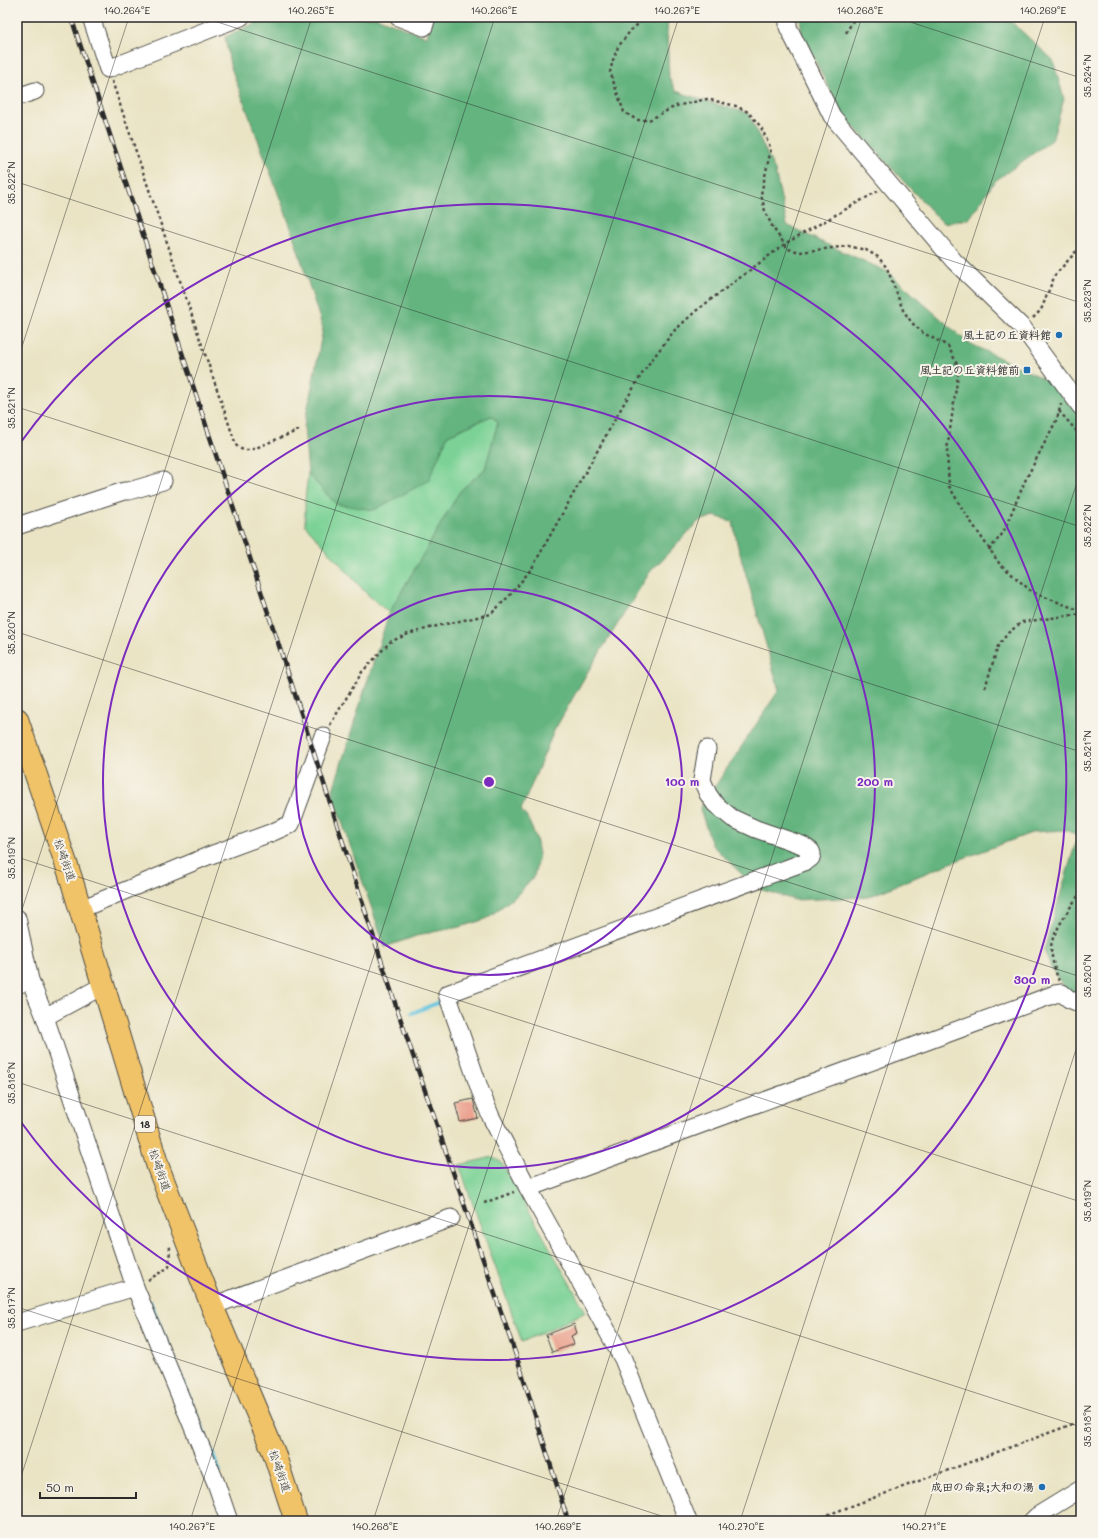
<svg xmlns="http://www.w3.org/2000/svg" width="1098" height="1538" font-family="Mali,'Klee One',sans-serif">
<rect width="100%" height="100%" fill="#f7f3e8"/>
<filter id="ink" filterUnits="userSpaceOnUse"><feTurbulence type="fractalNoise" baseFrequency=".025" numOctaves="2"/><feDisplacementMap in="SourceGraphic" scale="8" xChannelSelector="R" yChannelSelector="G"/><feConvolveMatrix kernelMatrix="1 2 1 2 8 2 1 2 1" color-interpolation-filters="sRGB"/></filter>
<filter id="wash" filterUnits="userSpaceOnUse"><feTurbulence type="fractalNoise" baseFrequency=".012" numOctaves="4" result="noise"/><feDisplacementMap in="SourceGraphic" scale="16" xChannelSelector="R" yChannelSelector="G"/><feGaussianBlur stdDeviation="0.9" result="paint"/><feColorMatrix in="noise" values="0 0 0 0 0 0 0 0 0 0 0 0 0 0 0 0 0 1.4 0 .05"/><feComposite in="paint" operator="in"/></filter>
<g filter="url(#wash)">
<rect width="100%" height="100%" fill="#eae4c5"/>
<g fill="#7bd296" stroke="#537e60">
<path d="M491,416l7,6 -13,47 -25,22 -71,122 -22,-19 -62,-69v-25l3,-26 28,30 92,-23 20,-46z"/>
<path d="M493,1157l9,6 84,149 -64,30 -63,-177z"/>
</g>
<g fill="#64b47f" stroke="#487055">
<path d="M268,17h108l51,20 5,-20h236l-1,16 2,44 7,14 35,12 37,10 27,58 12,54 41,20 60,27 79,70 114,55v615l-30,-44 -7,-18 34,-115 -13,-5 -31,2 -86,32 -80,33 -73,3 -39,-12 -44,-43 -12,-36 79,-119 -42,-147 -4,-21 -18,-6 -16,5 -49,51 -63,101 -33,58 -33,79 7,9 8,19 3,16 -5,22 -17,19 -31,24 -26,8 -38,7 -37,13 -53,-154 57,-180 71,-122 25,-22 13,-47 -7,-6 -43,19 -20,46 -54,29 -38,-6 -28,-30 -4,-47 19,-98 -33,-104 -60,-160 -5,-28z"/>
<path d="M800,17h206l47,43 11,39 -12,41 -57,41 -26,38 -26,4 -36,-38 -64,-70 -41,-80z"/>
</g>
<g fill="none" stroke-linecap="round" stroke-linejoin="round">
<g stroke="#62c4e0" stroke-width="4">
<path d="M412,1013l33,-13"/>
<path d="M150,1302l70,170"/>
</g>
</g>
<g id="blocks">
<g fill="#eba28f">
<path d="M473,1099l5,19 -18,4 -5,-19z"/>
<path d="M574,1324l3,9 -6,3 3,8 -22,8 -6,-17z"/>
</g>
</g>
</g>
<g filter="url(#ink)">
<use href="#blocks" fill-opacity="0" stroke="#484742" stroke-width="1"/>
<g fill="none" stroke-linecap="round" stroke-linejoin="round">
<g stroke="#484742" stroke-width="19">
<g id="minor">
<path d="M91,17l17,52 133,-52"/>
<path d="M398,17l26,10 3,-10"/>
<path d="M788,17v10l44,89 122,145 69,67 58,79"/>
<path d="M17,97l18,-6"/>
<path d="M17,526l107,-35h5l34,-10"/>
<path d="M81,909l127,-53 65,-24 18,-8 32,-88"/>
<path d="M17,918l13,62 15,37 90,270 81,196 13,38"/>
<path d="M17,985l13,-5"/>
<path d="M45,1017l50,-27 9,-3"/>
<path d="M528,1188l527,-194 7,-1 7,6 12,5"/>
<path d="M212,1306l239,-88"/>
<path d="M17,1323l118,-36"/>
<path d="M688,1521l-65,-162 -95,-171 -37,-71 -11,-27 -33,-96 360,-133 4,-3 1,-4 -1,-3 -9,-6 -46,-16 -24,-11 -17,-14 -7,-10 -6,-14 5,-31"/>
<path d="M1032,1521l5,-5 44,-27"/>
</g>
</g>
<g stroke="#484742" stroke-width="24">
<path id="major" d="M17,719l53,156 88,292 54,139 62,147 22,68"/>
</g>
<g stroke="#484742" stroke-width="2.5" stroke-dasharray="3 3" stroke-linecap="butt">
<path d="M647,17l-16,13 -13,17 -5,13 -3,12 14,40 13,8h12l27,-14 31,-7 29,7 12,6 13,15 10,22 -10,45 4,17 8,17 15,21 12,3 48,-6 18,4 12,7 9,11 16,42 9,13 11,10 25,13 11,22 -12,82 2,36 14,24 36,53 33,29 49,19"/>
<path d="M846,33l9,-16"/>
<path d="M112,81l124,364c4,5 8,5 15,5l48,-20"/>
<path d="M1033,318l8,-8 14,-35 26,-29"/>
<path d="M1059,411l22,25"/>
<path d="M989,550l14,-17 22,-52 32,-62 4,-15"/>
<path d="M985,688l13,-42 10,-13 14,-11 59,-8"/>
<path d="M330,725l32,-53 28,-30 18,-8 29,-8 54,-12 21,-21 20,-25 91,-163 24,-39 27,-35 23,-21 89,-67 92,-52"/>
<path d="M1059,981c-4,-10 -10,-30 -7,-40 4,-12 21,-39 29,-49"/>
<path d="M484,1203l30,-11"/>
<path d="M148,1280l21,-13 1,-22"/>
<path d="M811,1521l270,-100"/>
</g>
<use href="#minor" stroke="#fff" stroke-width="17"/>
<use href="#major" stroke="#f1c369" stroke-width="22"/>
<g stroke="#2b2b2b" stroke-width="4.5">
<path id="rail" d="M71,17l218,659 108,333 124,361 47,151"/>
</g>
<use href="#rail" stroke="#f7f3e8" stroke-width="3" stroke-dasharray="9" stroke-linecap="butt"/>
</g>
</g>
<path fill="none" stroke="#2b2b2b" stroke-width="1" stroke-opacity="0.45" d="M202,17l879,286M895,17l186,61M17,182l1064,345M17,362l112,-345M17,407l1064,345M17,632l1064,345M17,857l1064,345M17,925l295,-908M17,1082l1064,345M17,1307l660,214M17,1489l478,-1472M190,1521l489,-1504M373,1521l489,-1504M556,1521l489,-1504M740,1521l341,-1051M923,1521l158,-487"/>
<g fill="none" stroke="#7b2cbf" stroke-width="2">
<circle cx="489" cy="782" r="193"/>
<circle cx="489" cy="782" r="386"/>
<path d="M18 446A578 578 0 1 1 18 1118"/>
</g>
<g fill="#1f6fb2" stroke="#f7f3e8" stroke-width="1.5">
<circle cx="1059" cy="335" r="4"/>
<rect x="1023" y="366" width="8" height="8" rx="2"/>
<circle cx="1042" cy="1487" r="4"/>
</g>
<g text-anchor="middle" stroke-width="4" stroke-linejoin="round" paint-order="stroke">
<rect fill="#f7f3e8" stroke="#686764" stroke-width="1" x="135" y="1116" width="20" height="16" rx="3"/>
<g font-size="10" font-weight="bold" fill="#2b2b2b">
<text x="145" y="1128">18</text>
</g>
<g font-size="11" font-weight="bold" fill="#2b2b2b" stroke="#f7f3e8" text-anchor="end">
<text x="1051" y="339">風土記の丘資料館</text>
<text x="1019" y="374">風土記の丘資料館前</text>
<text x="1034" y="1491">成田の命泉;大和の湯</text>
</g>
<g font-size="11" fill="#2b2b2b" stroke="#f7f3e8">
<text transform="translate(65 860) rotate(71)" y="4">松崎街道</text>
<text transform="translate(160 1170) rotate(71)" y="4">松崎街道</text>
<text transform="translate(280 1471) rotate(71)" y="4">松崎街道</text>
</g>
</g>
<circle cx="489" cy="782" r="6" fill="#7b2cbf" stroke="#f7f3e8" stroke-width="2"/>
<g font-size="12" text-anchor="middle" font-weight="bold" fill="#7b2cbf" stroke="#f7f3e8" stroke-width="4" stroke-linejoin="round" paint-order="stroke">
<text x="682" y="786">100 m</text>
<text x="875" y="786">200 m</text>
<text x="1032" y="984">300 m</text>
</g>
<rect width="1098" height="1538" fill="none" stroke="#f7f3e8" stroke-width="44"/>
<path d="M40 1492v6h96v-6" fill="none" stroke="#2b2b2b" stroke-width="2"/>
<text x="46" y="1492" font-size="12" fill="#2b2b2b" stroke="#f7f3e8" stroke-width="3" paint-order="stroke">50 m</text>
<rect x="22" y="22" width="1054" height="1494" fill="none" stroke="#2b2b2b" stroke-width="1.5"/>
<g font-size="10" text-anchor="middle" fill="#2b2b2b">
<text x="127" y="14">140.264°E</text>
<text x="311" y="14">140.265°E</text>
<text x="494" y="14">140.266°E</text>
<text x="677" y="14">140.267°E</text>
<text x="860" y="14">140.268°E</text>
<text x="1043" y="14">140.269°E</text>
<text transform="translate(1087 76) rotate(-90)" y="4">35.824°N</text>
<text transform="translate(11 183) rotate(-90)" y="4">35.822°N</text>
<text transform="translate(1087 301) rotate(-90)" y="4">35.823°N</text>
<text transform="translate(11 408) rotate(-90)" y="4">35.821°N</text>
<text transform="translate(1087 526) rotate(-90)" y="4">35.822°N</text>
<text transform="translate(11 633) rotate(-90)" y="4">35.820°N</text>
<text transform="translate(1087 751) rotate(-90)" y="4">35.821°N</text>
<text transform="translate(11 858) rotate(-90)" y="4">35.819°N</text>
<text transform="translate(1087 976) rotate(-90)" y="4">35.820°N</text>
<text transform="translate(11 1083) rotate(-90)" y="4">35.818°N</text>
<text transform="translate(1087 1201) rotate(-90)" y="4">35.819°N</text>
<text transform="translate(11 1308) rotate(-90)" y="4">35.817°N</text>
<text transform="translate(1087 1426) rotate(-90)" y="4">35.818°N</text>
<text x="192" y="1530">140.267°E</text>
<text x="375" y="1530">140.268°E</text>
<text x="558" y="1530">140.269°E</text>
<text x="741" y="1530">140.270°E</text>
<text x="924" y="1530">140.271°E</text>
</g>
</svg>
